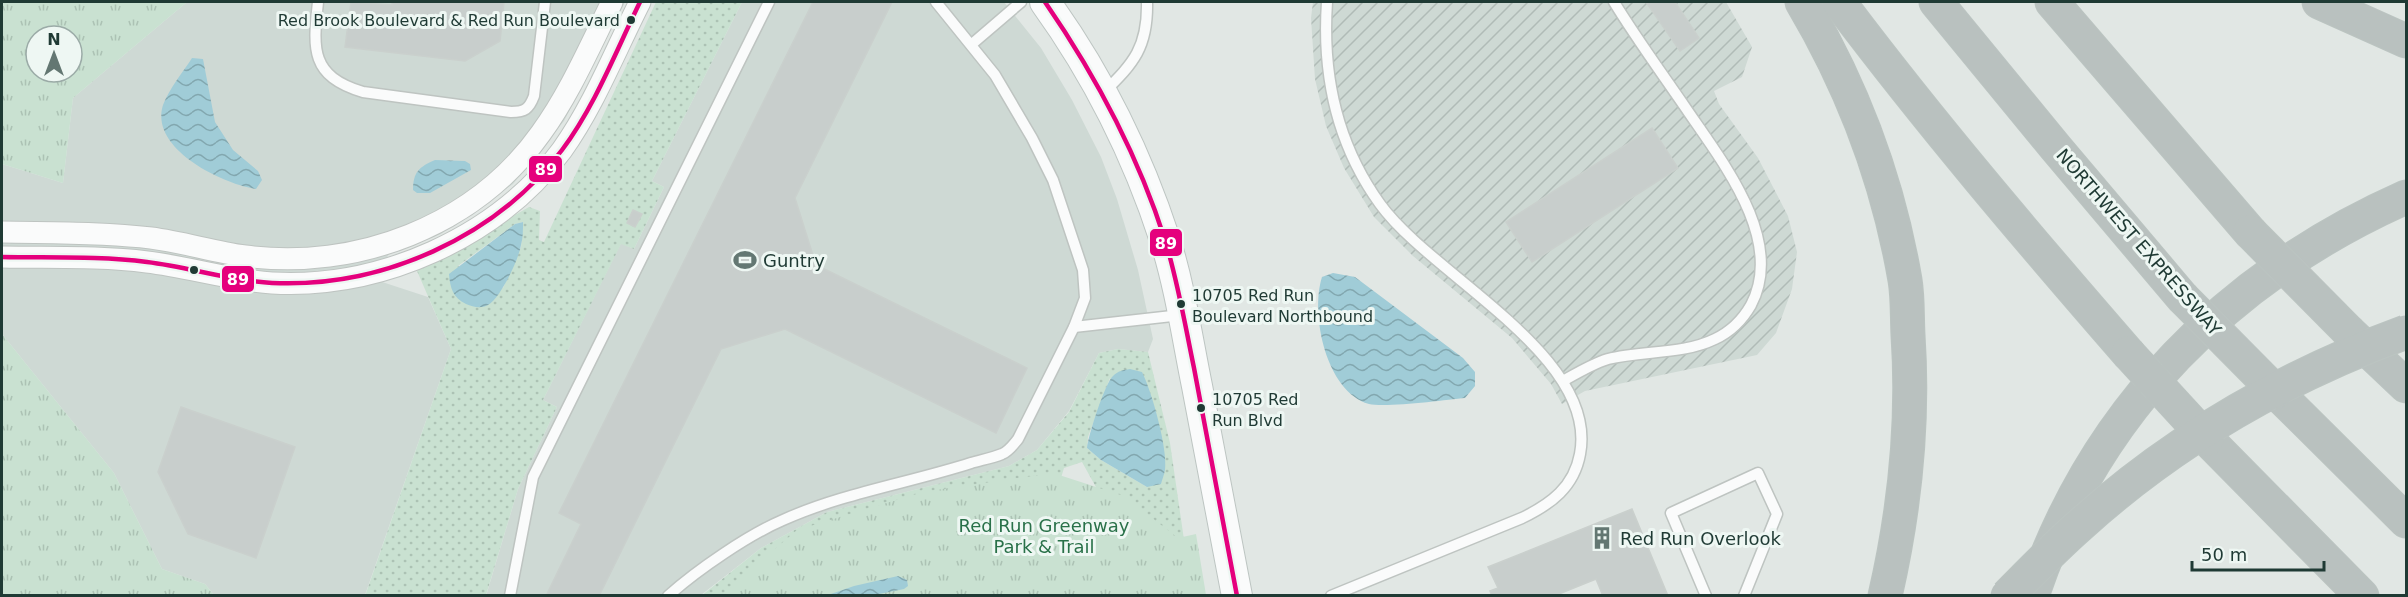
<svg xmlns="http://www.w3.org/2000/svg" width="2408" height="597" font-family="'DejaVu Sans',sans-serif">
<defs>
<pattern id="industrial-furrows" width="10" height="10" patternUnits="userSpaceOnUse" patternTransform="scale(1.5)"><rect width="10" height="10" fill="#ced9d4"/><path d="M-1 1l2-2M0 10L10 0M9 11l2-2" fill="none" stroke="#b0bbb7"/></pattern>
<pattern id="grass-dots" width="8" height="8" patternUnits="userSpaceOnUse" patternTransform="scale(1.5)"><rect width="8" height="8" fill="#c9e1d1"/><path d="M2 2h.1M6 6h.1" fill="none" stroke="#acc2b4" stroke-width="1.8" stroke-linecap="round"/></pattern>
<pattern id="park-tufts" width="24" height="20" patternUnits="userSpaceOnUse" patternTransform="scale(1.5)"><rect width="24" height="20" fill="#c9e1d1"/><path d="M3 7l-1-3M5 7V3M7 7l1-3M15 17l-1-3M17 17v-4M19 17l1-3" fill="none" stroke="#acc2b4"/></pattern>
<pattern id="water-waves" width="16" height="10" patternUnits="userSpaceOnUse" patternTransform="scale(1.5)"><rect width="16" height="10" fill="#a0ccd7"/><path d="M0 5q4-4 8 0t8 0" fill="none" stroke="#82a7af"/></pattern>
</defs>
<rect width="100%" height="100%" fill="#e1e7e4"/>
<g fill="#ced9d4">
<polygon points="187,2 625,2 564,121 513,184 441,234 389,254 373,279 428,297 451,349 365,595 214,595 205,584 162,569 114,473 2,334 2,164 63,183 73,98"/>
<polygon points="742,2 1004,2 1041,48 1072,100 1101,157 1117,199 1138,270 1153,339 1148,352 1118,349 1099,353 1069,411 1037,450 1009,466 827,512 761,548 701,595 486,596 518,489 557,407 543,400 621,243 634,249 664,187 652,181"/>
</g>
<polygon fill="url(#industrial-furrows)" points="1313,2 1726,2 1752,47 1742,77 1714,91 1719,104 1758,158 1788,216 1797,252 1792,289 1776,333 1757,355 1585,391 1562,404 1551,384 1512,338 1413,256 1374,217 1344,168 1326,126 1315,79 1311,18"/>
<g fill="url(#grass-dots)" fill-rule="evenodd">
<path d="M 656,2 L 742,2 L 652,181 L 664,187 L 634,249 L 621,244 L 543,400 L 557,407 L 518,489 L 486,595 L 365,596 L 451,349 L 417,271 L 529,207 L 540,211 L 539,240 L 544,242 ZM 523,222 L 521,247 L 503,288 L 458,266 L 515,224 Z"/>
<path d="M 1118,349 L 1148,352 L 1170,443 L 1192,595 L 1097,489 L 1082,462 L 1064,468 L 1061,478 L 828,595 L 701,596 L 761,548 L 827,512 L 1009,466 L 1037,450 L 1069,412 L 1099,353 ZM 1110,378 L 1147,487 L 1101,460 L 1087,448 L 1088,437 Z"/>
</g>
<g fill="url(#park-tufts)" fill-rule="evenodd">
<path d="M 2,2 L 187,2 L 73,98 L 63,183 L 2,164 ZM 36,36 L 72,36 L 72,72 L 36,72 Z"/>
<polygon points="2,334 114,473 162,569 205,584 214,595 2,595"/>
<polygon points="1053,473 1124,496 1178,538 1196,534 1206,595 720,596 797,530 923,492"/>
</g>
<g fill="url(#water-waves)">
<path d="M 192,58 L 203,59 L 215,122 L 233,150 L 258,171 L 262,180 L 256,189 C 223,184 149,149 163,105 C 169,89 183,72 192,58 Z"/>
<path d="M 435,160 L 465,161 L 470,164 L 471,170 L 430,193 L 417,193 L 413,190 C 413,172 419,167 435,160 Z"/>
<path d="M 523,222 C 523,230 523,238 521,245 C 519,259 500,299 488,305 C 481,309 473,307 466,304 C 453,298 450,288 449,274 L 515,224 Z"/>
<path d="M 1333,273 L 1355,277 L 1463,358 L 1475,372 L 1475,386 L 1465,398 C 1445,400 1385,408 1369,404 C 1326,392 1310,314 1322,277 Z"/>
<path d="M 1130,369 L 1142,372 C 1152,392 1168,449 1165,470 C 1164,475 1162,480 1161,484 L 1147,487 L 1101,460 L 1087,448 C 1088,436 1105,383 1113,376 C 1118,371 1123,370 1130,369 Z"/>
<polygon points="898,576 907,580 908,586 904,589 874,595 828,595 854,586"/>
</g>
<g fill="#c8cecc" stroke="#cad0cd" stroke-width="1.5">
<polygon points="351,2 392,5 392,2 504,2 500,41 465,61 345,47"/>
<polygon points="813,2 892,2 795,198 816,265 1027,368 996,433 785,329 721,349 599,596 546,596 581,524 559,513"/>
<polygon points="1646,2 1675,2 1699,38 1680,51"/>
<polygon points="1652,128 1678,168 1532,262 1506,222"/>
<polygon points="633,210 642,214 635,227 627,223"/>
<polygon points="181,407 295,447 256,558 188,534 158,472"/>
<polygon points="1632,509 1668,596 1603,596 1596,579 1554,596 1492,596 1490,591 1498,588 1488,567"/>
</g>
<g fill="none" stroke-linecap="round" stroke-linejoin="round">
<g stroke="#bec4c1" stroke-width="13">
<g id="lane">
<path d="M 318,2 C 313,49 310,76 363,92 L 511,112 C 525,112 529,109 534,96 L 545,2"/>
<path d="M 1327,2 C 1322,75 1336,143 1380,204 C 1431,275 1599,356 1580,454 C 1574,487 1551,504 1522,518 L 1331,596"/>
<polyline points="972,44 1021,2"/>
<path d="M 1103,93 C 1134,63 1148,47 1147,2"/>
<polyline points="1074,327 1181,315"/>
<path d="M 1563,381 C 1577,373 1592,364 1608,359 C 1643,350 1682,355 1715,339 C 1730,332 1743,319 1751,305 C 1786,239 1720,159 1685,107 C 1661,72 1636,38 1614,2"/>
<polyline points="510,596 533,477 769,2"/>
<path d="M 668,596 C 697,570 748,535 783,520 C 843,493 909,483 971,463 C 981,460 992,458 1002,454 C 1009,451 1013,445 1018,439 L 1074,327 L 1085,298 L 1083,270 L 1053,180 L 1032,138 L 995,75 L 936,2"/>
<polyline points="1706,596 1671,513 1758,473 1777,514 1744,596"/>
</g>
</g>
<g stroke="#bec4c1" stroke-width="23">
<g id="street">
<path d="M 2,232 C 51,233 102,232 151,238 C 183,242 214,252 245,256 C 356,271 475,226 541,133 C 570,93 590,46 612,2"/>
<path d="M 2,257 C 50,258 99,256 147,262 C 189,267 229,280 272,283 C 380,289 497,238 562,150 C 594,105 615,51 640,2"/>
</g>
</g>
<g stroke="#bdc5c2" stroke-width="32">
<path id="secondary" d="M 1045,2 C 1097,74 1137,154 1165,240 C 1180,287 1187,337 1197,386 C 1210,456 1223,526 1237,596"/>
</g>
<g stroke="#bbc4c1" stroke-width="35">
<g id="highway">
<path d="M 1802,2 C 1853,88 1888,181 1905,280 C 1908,298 1907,317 1908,335 C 1914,424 1905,509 1885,596"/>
<path d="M 1839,2 C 1930,123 2028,238 2128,353"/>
<polyline points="1936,2 2056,148 2182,297"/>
<polyline points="2052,2 2250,232"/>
<polyline points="2319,2 2406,41"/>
<polyline points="2349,332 2406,386"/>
<polyline points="2276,392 2406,521"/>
<polyline points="2207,439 2362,596"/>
<path d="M 2032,596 C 2094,410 2230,275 2406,197"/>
</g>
</g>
<use href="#lane" stroke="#fafbfb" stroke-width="10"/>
<use href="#street" stroke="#fafbfb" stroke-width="21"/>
<use href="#secondary" stroke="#fafbfb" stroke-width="30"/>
<use href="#highway" stroke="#b9c1bf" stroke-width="33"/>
<g stroke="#bbc4c1" stroke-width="35" stroke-linecap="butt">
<g id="highway-bridge">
<polyline points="2250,232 2349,332"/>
<polyline points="2182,297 2276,392"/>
<polyline points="2128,353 2207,439"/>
<path d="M 2007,596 C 2031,572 2054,548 2079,526 C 2174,440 2286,376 2406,332"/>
</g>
</g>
<use href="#highway-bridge" stroke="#b9c1bf" stroke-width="33"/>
<g stroke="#eef7f3" stroke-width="9">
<g id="bus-1">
<path d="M 1045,2 C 1096,76 1138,155 1165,240 C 1178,282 1185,325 1194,368 C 1208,444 1222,520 1237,596"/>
<path d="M 2,257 C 50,258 99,256 147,262 C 189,267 230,281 272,283 C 382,288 495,238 562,150 C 595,106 616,51 640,2"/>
</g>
</g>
<use href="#bus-1" stroke="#e5007d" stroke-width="4.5"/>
</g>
<defs>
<g id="stadium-bare" transform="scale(1.8)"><path d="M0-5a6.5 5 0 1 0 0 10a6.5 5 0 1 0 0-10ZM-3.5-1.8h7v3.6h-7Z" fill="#637772" stroke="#eef7f3" stroke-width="2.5" paint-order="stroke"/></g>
<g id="building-bare" transform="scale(1.8)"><path d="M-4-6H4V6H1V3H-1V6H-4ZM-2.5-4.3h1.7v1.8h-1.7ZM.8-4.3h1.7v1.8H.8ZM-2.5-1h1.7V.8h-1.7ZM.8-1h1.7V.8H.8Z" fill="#637772" stroke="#eef7f3" stroke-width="2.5" paint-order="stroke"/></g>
</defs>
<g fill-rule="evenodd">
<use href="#stadium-bare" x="745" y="260"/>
<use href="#building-bare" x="1602" y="538"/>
</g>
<g fill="#1f3a34" stroke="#eef7f3" stroke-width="2">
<circle cx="631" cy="20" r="5"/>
<circle cx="194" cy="270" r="5"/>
<circle cx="1181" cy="304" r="5"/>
<circle cx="1201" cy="408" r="5"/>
</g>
<g text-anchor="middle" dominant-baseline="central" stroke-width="6" stroke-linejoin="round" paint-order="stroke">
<g font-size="16" fill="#1f3a34" stroke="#eef7f3" text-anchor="start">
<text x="620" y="20" text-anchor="end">Red Brook Boulevard &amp; Red Run Boulevard</text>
<text x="1192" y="295">10705 Red Run<tspan x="1192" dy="21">Boulevard Northbound</tspan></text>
<text x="1212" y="399">10705 Red<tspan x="1212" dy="21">Run Blvd</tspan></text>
</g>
<g font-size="18" fill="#1f3a34" stroke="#eef7f3">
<text transform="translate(2139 242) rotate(49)">NORTHWEST EXPRESSWAY</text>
</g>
<g font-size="18" fill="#1f3a34" stroke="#eef7f3" text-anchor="start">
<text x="763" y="260">Guntry</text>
<text x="1620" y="538">Red Run Overlook</text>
</g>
<g font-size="18" fill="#297149" stroke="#eef7f3">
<text x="1044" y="525">Red Run Greenway<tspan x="1044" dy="21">Park &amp; Trail</tspan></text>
</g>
</g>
<g stroke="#eef7f3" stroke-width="2">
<rect x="528" y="155" width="35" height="28" rx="6" fill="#e5007d"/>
<rect x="1149" y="228" width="34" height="29" rx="6" fill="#e5007d"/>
<rect x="221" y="265" width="34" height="28" rx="6" fill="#e5007d"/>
</g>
<g font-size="16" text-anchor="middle" font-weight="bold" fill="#fff">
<text x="546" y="175">89</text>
<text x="1166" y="249">89</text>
<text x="238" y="285">89</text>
</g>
<rect width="2408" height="597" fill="none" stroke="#1f3a34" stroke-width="6"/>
<g transform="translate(54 54)"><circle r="28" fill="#eef7f3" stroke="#9baba7" stroke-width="1.5"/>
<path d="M0-4.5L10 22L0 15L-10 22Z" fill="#637772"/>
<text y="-9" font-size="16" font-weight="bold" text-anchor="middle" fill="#1f3a34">N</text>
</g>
<path d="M2192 561v9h132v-9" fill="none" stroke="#1f3a34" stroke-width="3"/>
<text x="2201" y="561" font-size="18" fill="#1f3a34" stroke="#eef7f3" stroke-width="4.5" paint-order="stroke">50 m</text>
</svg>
